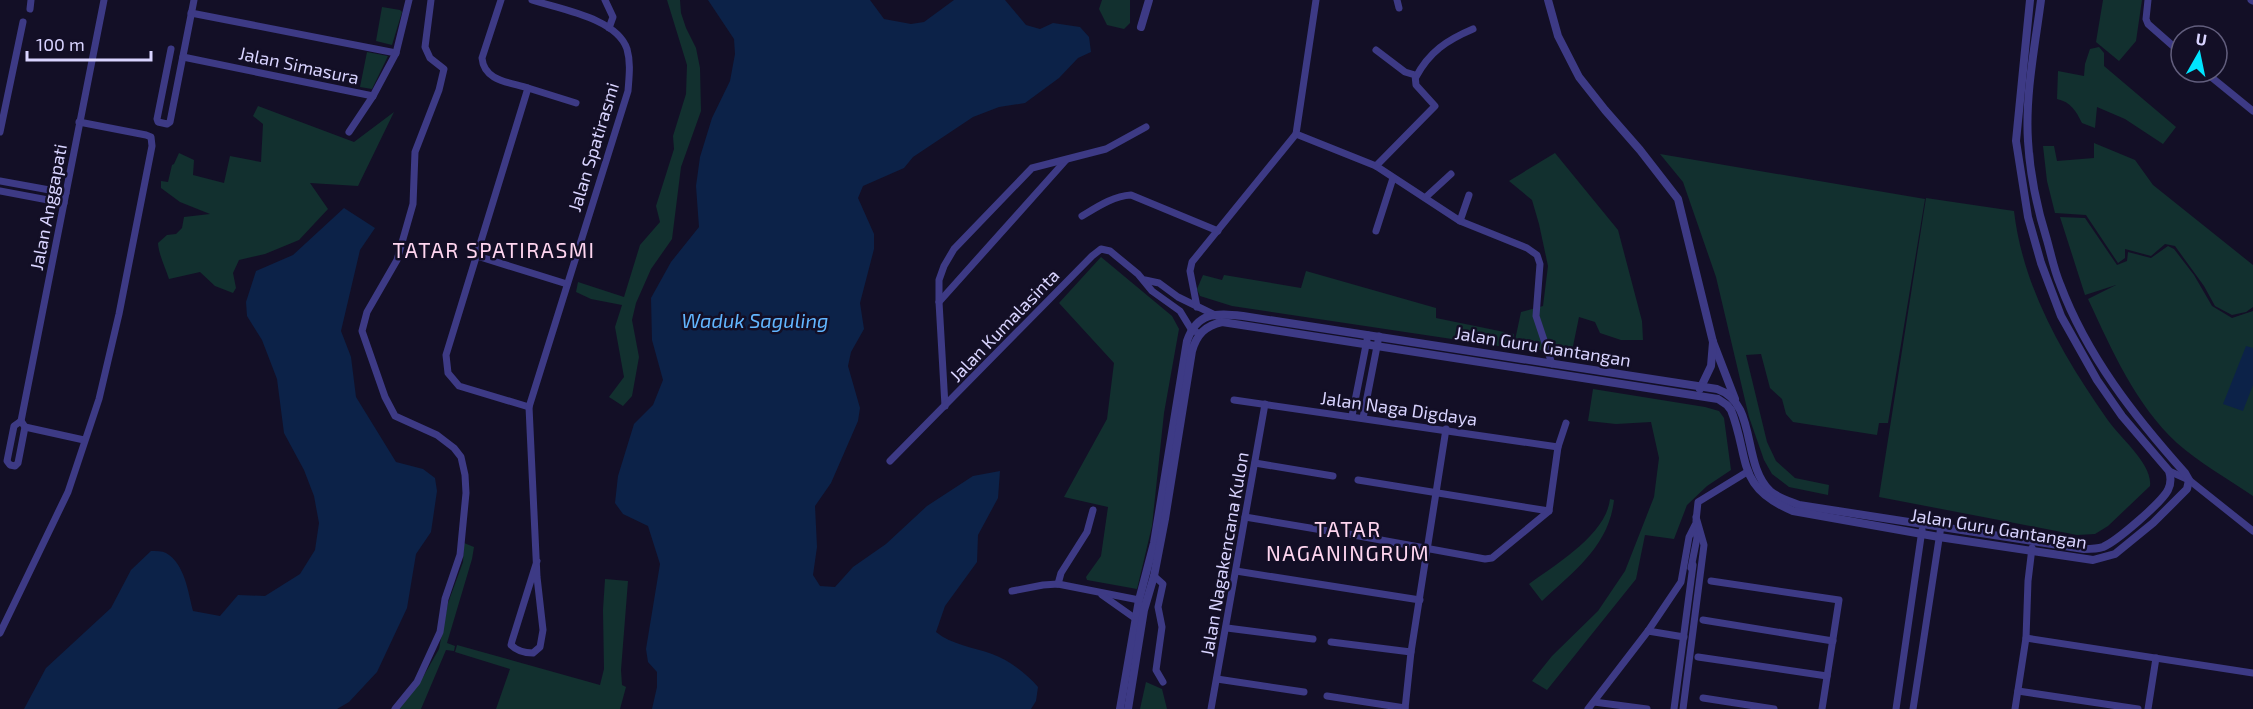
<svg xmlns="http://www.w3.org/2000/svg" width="2253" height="709" font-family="'Exo 2',sans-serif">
<rect width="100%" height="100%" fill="#130f26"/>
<g fill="#12302f">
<polygon points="667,0 680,0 681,13 686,28 696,48 700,68 701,111 681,167 672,239 651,269 636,303 632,320 639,357 632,396 623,406 609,397 624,377 615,327 622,305 591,299 576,292 578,282 624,297 640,245 660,222 656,206 674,149 673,136 686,94 687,65"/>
<polygon points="1102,0 1130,0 1130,23 1124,29 1107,25 1099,9"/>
<polygon points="2103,0 2142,0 2136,41 2119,61 2096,42"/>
<polygon points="382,7 400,10 402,12 392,45 376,41"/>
<path d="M 2099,47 L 2104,53 L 2104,66 L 2176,127 L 2163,144 L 2125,119 L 2097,107 L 2095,128 L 2082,123 C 2076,111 2071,102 2057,99 L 2058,71 L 2084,76 L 2085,64 L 2090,49 Z"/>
<polygon points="367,52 388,56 372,89 360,87"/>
<path d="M 258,106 L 354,142 L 394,112 L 358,186 L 310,183 L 328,209 L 299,240 L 265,254 L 239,260 L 233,273 L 236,288 L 233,293 L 215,286 L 200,272 L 169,279 C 165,266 159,256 158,243 L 167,235 L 176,234 L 182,228 L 184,217 L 210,214 L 180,202 L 161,188 L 161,181 L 168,182 L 172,165 L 174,164 L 179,153 L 194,160 L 193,175 L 224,183 L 230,156 L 261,162 L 263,124 L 253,116 Z"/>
<polygon points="2094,143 2135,160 2153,185 2253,265 2253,307 2246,312 2232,315 2215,306 2204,286 2175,246 2165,244 2151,256 2125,249 2125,258 2118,263 2086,215 2055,213 2047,181 2043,146 2054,146 2057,161 2094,158"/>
<polygon points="1555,153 1618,230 1642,321 1643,340 1621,340 1600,333 1595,322 1579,317 1571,356 1514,345 1521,312 1543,306 1548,266 1539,224 1532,200 1509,181"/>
<polygon points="1660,154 1925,199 1888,423 1879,423 1877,435 1793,422 1786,414 1782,399 1770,388 1761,354 1746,355 1767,442 1776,461 1795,478 1829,485 1828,495 1789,487 1772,474 1764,460 1749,417 1716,277 1683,182"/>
<path d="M 1926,198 L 2014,211 C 2023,288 2063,356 2107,419 C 2119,437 2153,464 2150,486 L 2108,526 L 2095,534 L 2077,535 L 1879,497 Z"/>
<path d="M 2060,217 L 2085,218 L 2117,265 L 2127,261 L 2128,252 L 2151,258 L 2168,246 L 2174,249 L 2194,275 L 2212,306 L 2232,318 L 2253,311 L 2253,496 C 2230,480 2198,462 2177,443 C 2135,404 2112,350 2088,299 L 2116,285 L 2085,295 Z"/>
<polygon points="1101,257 1172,316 1179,329 1164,413 1152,526 1137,589 1087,580 1086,577 1101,556 1108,507 1064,497 1107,419 1114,363 1059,303"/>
<polygon points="1306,271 1436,308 1436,318 1514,334 1512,348 1232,306 1200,296 1197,289 1203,275 1222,280 1224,275 1301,288"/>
<polygon points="1593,389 1705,407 1719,411 1724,418 1731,470 1707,486 1687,505 1674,539 1645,535 1636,579 1547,690 1532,681 1552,656 1598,611 1625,571 1654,497 1659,458 1651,422 1616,424 1588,421"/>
<path d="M 1610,499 L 1614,500 C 1609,546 1574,571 1542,601 L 1529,584 C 1556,564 1606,535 1610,499 Z"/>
<polygon points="464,543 474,547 472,559 447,643 455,646 454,651 446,650 421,709 398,709 423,677 439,649 448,603 463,562"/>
<polygon points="605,579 628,581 621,670 622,685 626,687 620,709 496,709 510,669 455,652 457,645 600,685 604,669 603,610"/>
<polygon points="1146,682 1162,689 1167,709 1140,709"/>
</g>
<g fill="#0c2248">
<path d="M 708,0 L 870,0 L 884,19 L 911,24 L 924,22 L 954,0 L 1005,0 L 1026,25 L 1040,29 L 1053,23 L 1080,27 L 1089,37 L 1091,52 L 1078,58 L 1059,78 L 1025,103 L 999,107 L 973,117 L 913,157 L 904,168 L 863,186 L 858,198 L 874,234 L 874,249 L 860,303 L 864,329 L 851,352 L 848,366 L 860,408 L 858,421 L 831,483 L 815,506 L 817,547 L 813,575 L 820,586 L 835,587 L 853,567 L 886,544 L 927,506 L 973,476 L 1000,471 L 998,498 L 978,535 L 977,562 L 945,606 L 936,632 C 952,645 973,647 992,654 C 1009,660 1027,674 1038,687 L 1036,701 L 1031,709 L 652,709 L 657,687 L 657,672 L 648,662 L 646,649 L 660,564 L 648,526 L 623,514 L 615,503 L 618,476 L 634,424 L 653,405 L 663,380 L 652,340 L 651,298 L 671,262 L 699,227 L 696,186 L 700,157 L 712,118 L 730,81 L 735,54 L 734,39 Z"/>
<path d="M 344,208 L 375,228 L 360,250 L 341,331 L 351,357 L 356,397 L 396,462 L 423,469 L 435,478 L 437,491 L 431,532 L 416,554 L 407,608 L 377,672 L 349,702 L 337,709 L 24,709 L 46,668 L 111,608 L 131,570 L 151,551 C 156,551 162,551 166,553 C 185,564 188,592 193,611 L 220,616 L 238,595 L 265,596 L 300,574 L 315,550 L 319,523 L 314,496 L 304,470 L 284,433 L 277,379 L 262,340 L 247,316 L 246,302 L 256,271 L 293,255 Z"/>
<polygon points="2246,346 2253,348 2253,385 2243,411 2223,404"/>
</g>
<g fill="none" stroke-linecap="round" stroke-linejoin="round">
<g stroke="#3d3a85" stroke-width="7">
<path d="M 501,0 L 482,58 C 484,81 509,82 528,88 L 446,355 L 448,373 L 459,386 L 529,407"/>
<path d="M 532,0 C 559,9 617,18 627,49 C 631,63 629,77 628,91 L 529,407 L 537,577 L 543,630 L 540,647 L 533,653 C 525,653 517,651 511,645 L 512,641 L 537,561"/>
<polyline points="605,0 613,17 609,28"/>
<polyline points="1316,0 1296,134 1376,166 1460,221 1527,248 1537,255 1540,264 1536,316 1552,364"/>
<polyline points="1397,0 1399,8"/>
<polyline points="2148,0 2146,19 2148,24 2181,53"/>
<polyline points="2251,0 2253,1"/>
<polyline points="30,9 31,0"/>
<polyline points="191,13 396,53"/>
<polyline points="171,49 157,119 158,122 167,124 170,122 194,0"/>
<polyline points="1376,50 1405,72 1415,75 1416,85 1435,106 1376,166"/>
<polyline points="183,57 373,96"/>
<polyline points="2205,72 2253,111"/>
<path d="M 1416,77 C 1429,52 1447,40 1473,29"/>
<polyline points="528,88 576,103"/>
<polyline points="0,132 23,22"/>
<polyline points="349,132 373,96 396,53 409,0"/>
<polyline points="0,181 66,193"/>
<polyline points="0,191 64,203"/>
<polyline points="1426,197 1451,174"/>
<path d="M 1082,216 C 1097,207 1113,196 1131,195 L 1218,231"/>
<polyline points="1460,221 1469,195"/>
<polyline points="1376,231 1393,178"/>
<polyline points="477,256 567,284"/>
<polyline points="1145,280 1159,283 1178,297 1217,316"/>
<polyline points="939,302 1066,160"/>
<polyline points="1197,307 1190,271 1192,262 1296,134"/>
<polyline points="1234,400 1558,447"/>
<polyline points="945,406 939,302 939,280 944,266 954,249 1032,168 1106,149 1146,127"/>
<polyline points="1352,416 1368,335"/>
<polyline points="1363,418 1379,336"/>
<polyline points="21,421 104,0"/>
<polygon points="21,421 25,427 18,463 15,466 10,465 7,461 14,426"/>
<polyline points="25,427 84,440"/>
<polyline points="890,461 1092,256 1101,249 1110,251 1138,274 1152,291 1180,311 1191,329 1200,334"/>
<polyline points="1255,463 1333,476"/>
<polyline points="2169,471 2189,480 2253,531"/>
<polyline points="1358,480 1549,511"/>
<polyline points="1245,517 1328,531"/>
<polyline points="1696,521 1698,502 1747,472"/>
<polyline points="1348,534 1485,559 1492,558 1549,511 1558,447 1566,423"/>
<polyline points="1691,568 1697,538 1696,532"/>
<polyline points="1236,571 1420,600"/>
<polyline points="1154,576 1163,584 1158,607 1162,627 1156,670 1163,682"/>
<polyline points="1711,581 1839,600 1822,709"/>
<polyline points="1058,584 1061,573 1087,532 1093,510"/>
<polyline points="1012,591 1043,585 1058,584 1139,600"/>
<polyline points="1102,595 1136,619"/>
<polyline points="1703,620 1833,641"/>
<polyline points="1227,628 1313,639"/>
<polyline points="1648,631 1684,637"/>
<polyline points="0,633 68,492 99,399 119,314 152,146 151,137 146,135 79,122"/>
<polyline points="2026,638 2253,673"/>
<polyline points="1331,642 1411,652"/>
<polyline points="1698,657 1827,676"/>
<polyline points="1217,679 1304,692"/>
<polyline points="2018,691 2138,709"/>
<polyline points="1327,696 1405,708"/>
<polyline points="1703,698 1774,709"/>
<polyline points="1594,702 1647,709"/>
<polyline points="395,709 417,682 440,632 445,599 460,555 466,493 465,475 461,457 454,448 437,435 395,416 385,397 362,331 367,312 397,260 413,204 415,152 439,90 444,69 430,58 425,47 431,0"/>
<polyline points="1211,709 1265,404"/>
<polyline points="1405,709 1411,652 1446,429"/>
<polyline points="1588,709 1648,631 1681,582 1689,537 1695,525"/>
<polyline points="1674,709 1693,565"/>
<polyline points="1683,709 1704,545 1696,517"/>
<polyline points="1896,709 1922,530"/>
<polyline points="1913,709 1941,526"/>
<polyline points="2015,709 2026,638 2028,581 2032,548"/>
<polyline points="2148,709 2156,658"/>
</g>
<g stroke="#3d3a85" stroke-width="8">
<polyline points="1548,0 1558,36 1579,77 1605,110 1640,150 1678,199 1713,342 1735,399"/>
<polyline points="1141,27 1149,0"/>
<polyline points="1700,389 1711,366 1713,342"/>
<path d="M 1120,709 L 1139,600 L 1154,543 L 1187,341 C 1197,312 1215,313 1243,316 L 1717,389 C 1758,403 1741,463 1770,491 C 1778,498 1789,501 1799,505 L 2084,549 C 2090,549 2097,549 2103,547 C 2117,541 2161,503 2168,490 C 2171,484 2171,477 2169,471 L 2122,416 L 2097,380 L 2061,316 L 2041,263 L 2028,217 L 2016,141 L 2030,0"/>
<path d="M 1128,709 L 1144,610 L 1154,576 L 1165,519 L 1192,351 C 1197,334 1205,326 1222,322 L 1718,399 L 1727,405 L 1731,410 C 1750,458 1735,487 1793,511 L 1939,537 L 2093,560 L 2115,554 L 2153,523 L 2187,489 L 2189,480 L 2185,473 C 2134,416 2087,356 2060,284 C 2054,270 2051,254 2047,240 C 2037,208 2030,174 2028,141 C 2025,95 2035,46 2041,0"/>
</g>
</g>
<g text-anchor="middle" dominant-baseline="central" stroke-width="5" stroke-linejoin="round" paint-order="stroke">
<g font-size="18" fill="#d9d4ff" stroke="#130f26">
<text transform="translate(299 65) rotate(12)">Jalan Simasura</text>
<text transform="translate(593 147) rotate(-73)">Jalan Spatirasmi</text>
<text transform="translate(48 207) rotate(-79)">Jalan Anggapati</text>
<text transform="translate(1004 325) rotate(-46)">Jalan Kumalasinta</text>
<text transform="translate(1543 346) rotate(9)">Jalan Guru Gantangan</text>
<text transform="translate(1399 408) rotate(8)">Jalan Naga Digdaya</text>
<text transform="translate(1999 528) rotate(9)">Jalan Guru Gantangan</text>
<text transform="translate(1224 554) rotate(-80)">Jalan Nagakencana Kulon</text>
</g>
<g font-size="20" font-style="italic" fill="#62b6ff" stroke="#130f26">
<text x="755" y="320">Waduk Saguling</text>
</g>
<g font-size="21" letter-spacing="1.5" fill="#ffd6f0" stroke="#130f26">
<text x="494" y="249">TATAR SPATIRASMI</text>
<text x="1348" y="528">TATAR<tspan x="1348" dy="24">NAGANINGRUM</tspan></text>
</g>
</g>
<g transform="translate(2199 54) rotate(9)"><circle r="28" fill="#130f26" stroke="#625e7d" stroke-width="1.5"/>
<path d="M0-4.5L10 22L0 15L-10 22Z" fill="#00e5ff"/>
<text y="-9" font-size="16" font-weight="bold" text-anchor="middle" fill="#d9d4ff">U</text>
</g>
<path d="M27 51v9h124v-9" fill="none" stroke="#d9d4ff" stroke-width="3"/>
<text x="36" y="51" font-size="18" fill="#d9d4ff" stroke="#130f26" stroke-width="4.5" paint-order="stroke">100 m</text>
</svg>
